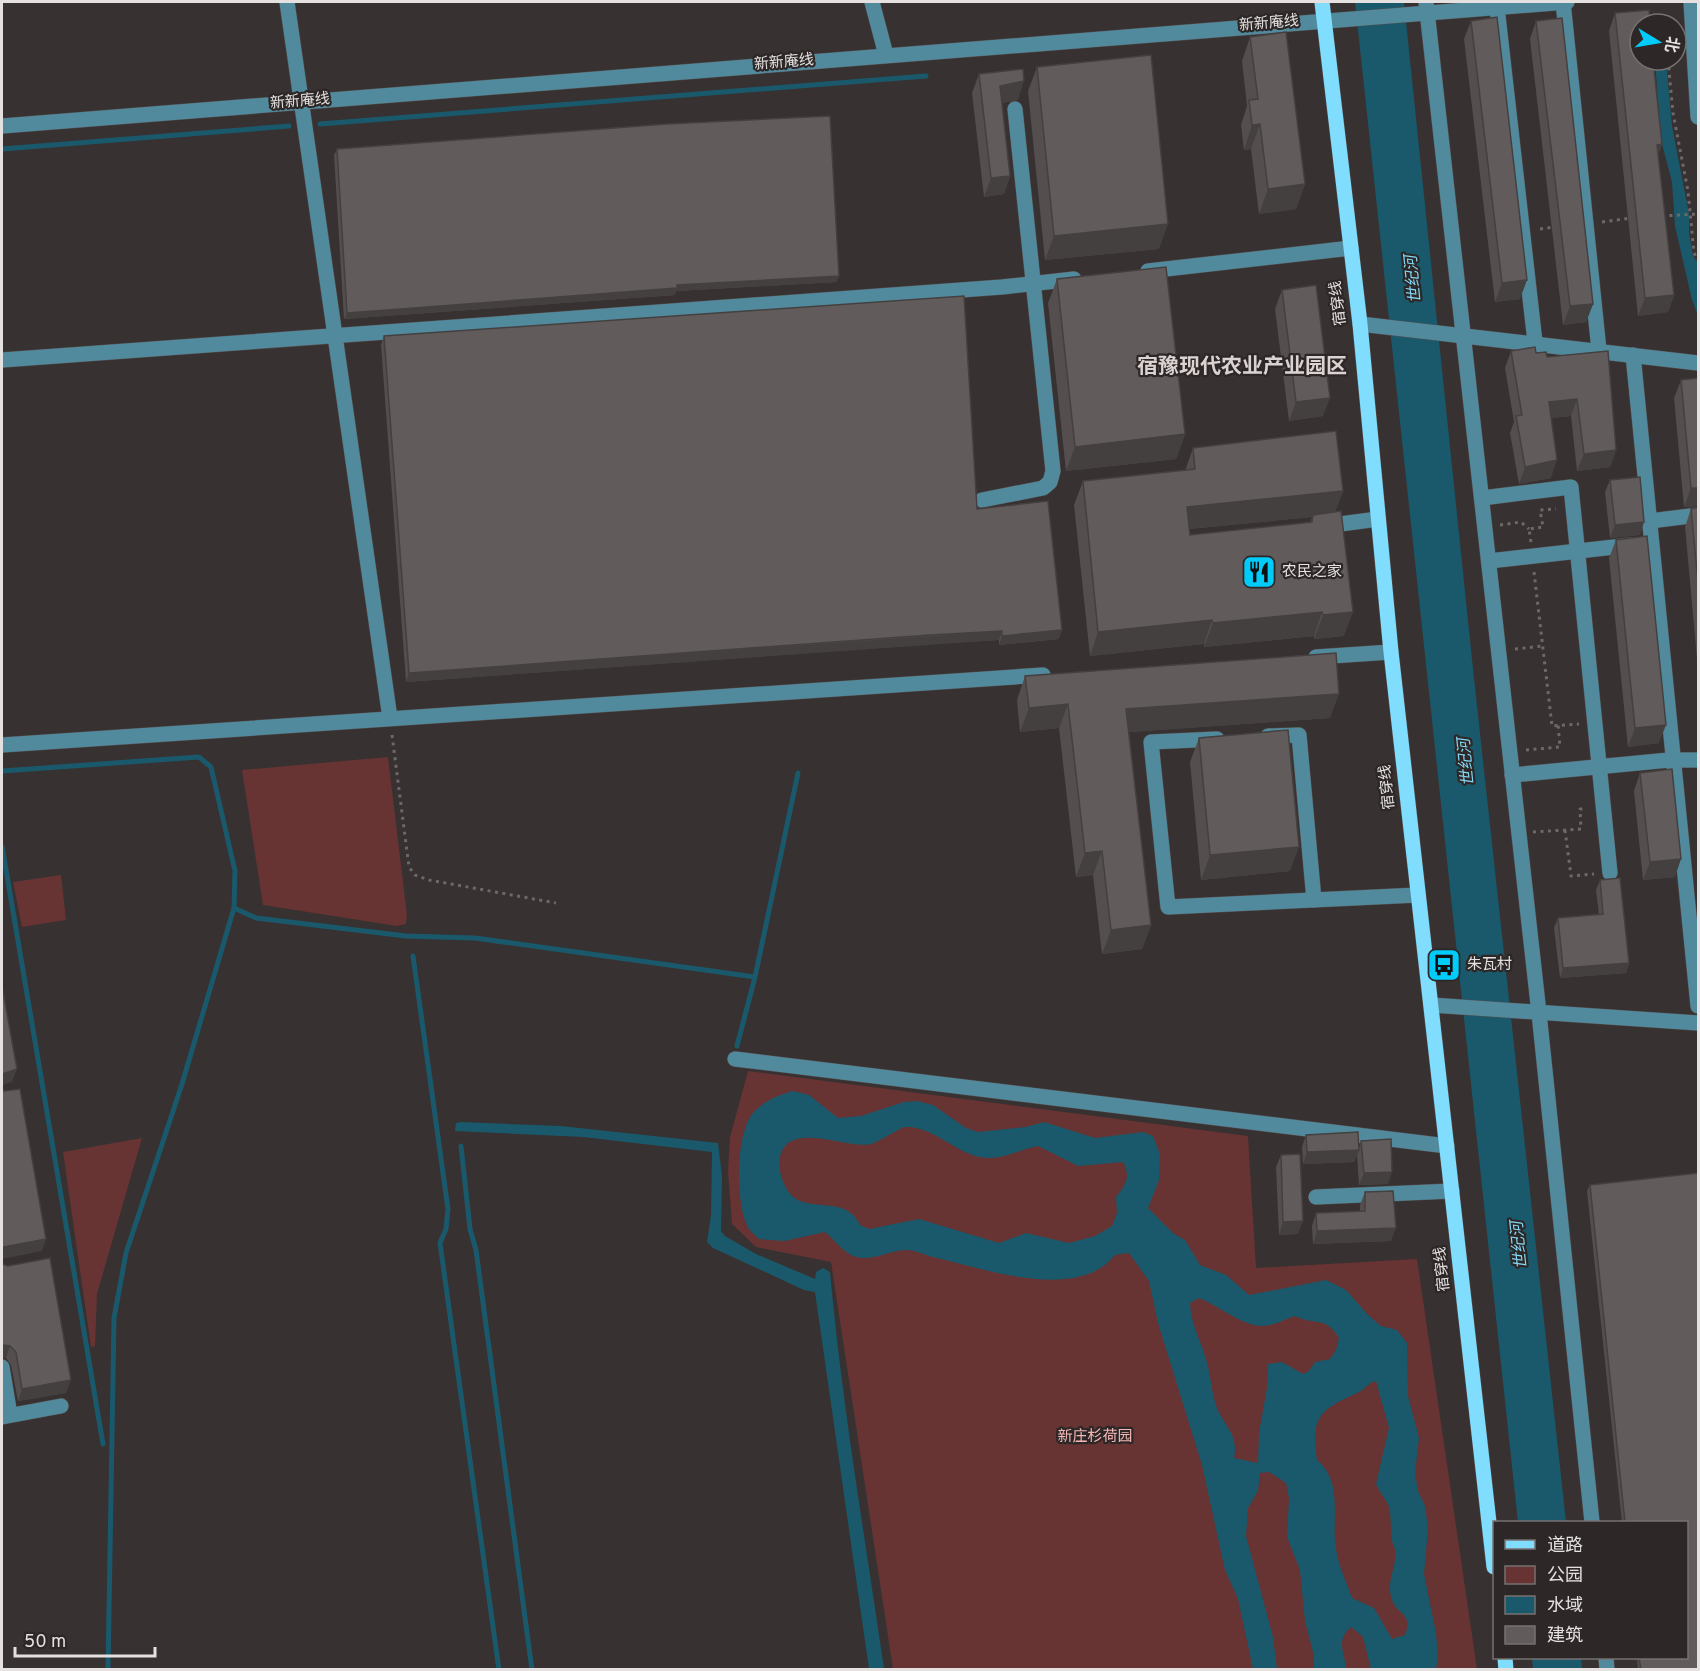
<svg xmlns="http://www.w3.org/2000/svg" width="1700" height="1671" font-family="Overpass,'Noto Sans SC',sans-serif">
<rect width="100%" height="100%" fill="#373131"/>
<g fill="#673333">
<polygon points="388,757 407,915 406,924 397,926 263,905 242,770"/>
<polygon points="61,875 66,920 22,927 13,882"/>
<polygon points="748,1071 1248,1136 1256,1268 1417,1259 1477,1669 893,1669 831,1262 756,1247 732,1224 728,1171 730,1137"/>
<polygon points="142,1138 97,1294 95,1346 91,1347 63,1152"/>
</g>
<g fill="#1a596b" fill-rule="evenodd">
<polygon points="1355,2 1404,2 1473,669 1566,1522 1518,1522"/>
<polygon points="1655,60 1666,60 1672,126 1689,214 1689,232 1693,256 1698,263 1698,315 1692,300 1675,226 1672,182 1661,140"/>
<path d="M 793,1091 L 809,1095 L 838,1118 L 861,1116 L 904,1102 L 917,1101 L 933,1105 L 966,1128 L 978,1132 L 1026,1127 L 1044,1122 L 1095,1138 L 1143,1132 L 1153,1136 L 1160,1154 L 1159,1180 L 1148,1208 L 1174,1234 L 1185,1240 L 1200,1265 L 1226,1275 L 1249,1295 L 1326,1280 L 1346,1290 L 1368,1315 L 1381,1326 L 1397,1330 L 1407,1343 L 1408,1396 L 1419,1438 L 1415,1473 L 1418,1491 L 1425,1506 L 1428,1528 L 1424,1574 L 1436,1633 L 1438,1657 L 1436,1669 L 1371,1669 L 1363,1637 L 1351,1627 C 1335,1641 1345,1652 1346,1669 L 1314,1669 L 1314,1656 L 1305,1621 L 1300,1570 L 1287,1537 L 1289,1498 L 1286,1483 L 1269,1472 L 1260,1473 L 1258,1491 L 1248,1508 L 1246,1536 L 1273,1637 L 1277,1669 L 1253,1669 L 1238,1599 L 1225,1570 L 1202,1465 L 1158,1323 L 1149,1281 L 1129,1253 L 1115,1255 C 1077,1303 982,1268 933,1257 C 925,1255 915,1250 906,1250 C 890,1250 874,1261 857,1257 C 845,1255 834,1239 825,1232 L 784,1241 L 759,1239 C 756,1236 752,1233 749,1229 C 735,1207 735,1134 753,1113 C 764,1101 778,1095 793,1091 ZM 904,1127 C 936,1125 960,1160 992,1158 C 1007,1157 1023,1149 1038,1146 L 1078,1166 L 1123,1162 C 1131,1177 1126,1184 1116,1197 L 1117,1213 L 1112,1226 L 1095,1236 L 1069,1243 L 1026,1233 L 999,1243 L 919,1219 L 869,1229 L 860,1225 C 848,1199 821,1209 800,1201 C 785,1195 777,1171 780,1157 C 788,1119 848,1150 871,1144 C 882,1140 893,1132 904,1127 ZM 1199,1298 C 1218,1305 1243,1327 1263,1326 C 1273,1326 1285,1319 1295,1316 C 1315,1326 1325,1315 1339,1338 L 1336,1350 L 1330,1359 L 1315,1362 L 1309,1371 L 1303,1374 L 1282,1362 L 1268,1364 L 1267,1388 L 1259,1433 L 1258,1463 L 1234,1458 C 1240,1433 1220,1423 1215,1402 C 1211,1387 1210,1371 1205,1356 C 1199,1337 1191,1323 1190,1303 ZM 1376,1381 L 1389,1428 L 1376,1484 C 1379,1491 1384,1497 1388,1504 C 1392,1514 1390,1530 1392,1540 C 1392,1543 1394,1546 1395,1549 C 1398,1566 1385,1581 1392,1600 C 1397,1615 1414,1613 1405,1635 L 1392,1639 L 1374,1608 L 1352,1598 C 1347,1583 1338,1565 1336,1549 C 1331,1521 1344,1482 1317,1460 C 1311,1417 1319,1410 1357,1393 C 1365,1390 1367,1383 1376,1381 Z"/>
<path d="M 461,1122 L 561,1126 L 718,1143 L 722,1176 L 721,1231 L 725,1236 L 756,1254 L 815,1279 L 816,1272 L 823,1268 L 830,1272 C 842,1405 865,1537 884,1669 L 869,1669 L 815,1292 L 804,1290 L 713,1248 L 707,1242 L 711,1215 L 712,1152 L 583,1137 L 455,1131 L 456,1123 Z"/>
<polygon points="1532,1658 1581,1658 1582,1669 1533,1669"/>
</g>
<g fill="none" stroke-linecap="round" stroke-linejoin="round">
<g stroke="#1a596b" stroke-width="5">
<polyline points="320,124 926,76"/>
<polyline points="2,149 289,126"/>
<polyline points="2,771 199,757 211,767 235,871 234,908 182,1084 126,1253 114,1318 108,1670"/>
<polyline points="2,846 103,1444"/>
<polyline points="234,908 256,918 406,936 475,938 755,977"/>
<polyline points="413,956 448,1209 446,1229 440,1243 499,1670"/>
<polyline points="737,1046 755,977 798,773"/>
<polyline points="461,1146 470,1229 476,1250 532,1670"/>
</g>
<g stroke="#534d4d" stroke-width="16">
<g id="minor">
<polyline points="287,2 390,718"/>
<polyline points="872,2 886,55"/>
<polyline points="1426,2 1539,1013 1592,1522"/>
<polyline points="1563,2 1599,350"/>
<polyline points="1691,2 1698,117"/>
<polyline points="1497,7 1535,342"/>
<polyline points="2,126 1567,2"/>
<polyline points="1148,271 1351,248"/>
<polyline points="1360,324 1698,363"/>
<polyline points="1633,355 1698,1006"/>
<polyline points="2,360 1002,287 1074,279"/>
<polyline points="1482,498 1571,487 1610,873"/>
<polyline points="982,500 1043,488 1050,482 1053,471 1015,109"/>
<polyline points="1650,521 1698,515"/>
<polyline points="1325,526 1378,519"/>
<polyline points="1489,561 1632,545"/>
<polyline points="1316,657 1391,652"/>
<polyline points="1268,736 1299,735 1314,900"/>
<polyline points="1217,739 1151,742 1168,907 1418,895"/>
<polyline points="2,745 1043,675"/>
<polyline points="1512,775 1669,760 1698,760"/>
<polyline points="1431,1005 1698,1023"/>
<polyline points="735,1059 1447,1146"/>
<polyline points="1316,1197 1452,1191"/>
<polyline points="2,1367 10,1415"/>
<polyline points="2,1417 61,1406"/>
<polyline points="1606,1658 1607,1670"/>
</g>
</g>
<g stroke="#534d4d" stroke-width="16">
<g id="major">
<polyline points="1322,2 1360,324 1391,652 1494,1567"/>
<polyline points="1505,1658 1506,1670"/>
</g>
</g>
<g stroke="#6e6969" stroke-width="3" stroke-dasharray="3 4.5" stroke-linecap="butt">
<polyline points="1668,60 1673,113 1688,191 1694,253 1698,260"/>
<polyline points="1662,216 1698,214"/>
<polyline points="1602,222 1631,218"/>
<polyline points="1540,229 1554,227"/>
<polyline points="1500,525 1521,522 1529,529"/>
<polyline points="1531,542 1529,529 1543,527 1540,510 1556,509"/>
<polyline points="1534,572 1552,726 1579,724"/>
<polyline points="1515,649 1543,646"/>
<polyline points="392,735 409,867 415,875 429,880 556,903"/>
<polyline points="1526,750 1560,747 1558,725"/>
<polyline points="1565,830 1571,876 1594,874"/>
<polyline points="1533,832 1581,829 1580,809 1587,809"/>
</g>
<use href="#minor" stroke="#528a9d" stroke-width="15"/>
<use href="#major" stroke="#80ddfd" stroke-width="15"/>
</g>
<g fill="#544e4e" fill-rule="evenodd">
<polygon points="1615,13 1662,144 1658,155 1674,295 1668,312 1638,316 1609,31"/>
<polygon points="1471,21 1520,299 1495,302 1464,39"/>
<polygon points="1536,21 1593,304 1586,322 1563,325 1530,39"/>
<polygon points="1250,37 1305,184 1296,209 1259,214 1251,149 1244,150 1241,125 1247,106 1242,61"/>
<polygon points="1037,67 1159,249 1045,260 1028,91"/>
<polygon points="979,74 1018,100 1002,103 1010,176 1004,194 984,197 972,93"/>
<polygon points="337,149 839,276 836,282 676,291 675,295 344,319 334,155"/>
<polygon points="1057,279 1185,434 1176,459 1066,471 1048,303"/>
<polygon points="1282,290 1323,416 1289,421 1275,309"/>
<polygon points="384,336 977,509 1059,639 999,645 999,640 927,644 406,682 381,345"/>
<polygon points="1511,351 1536,353 1547,357 1616,450 1610,467 1577,471 1571,416 1551,418 1551,478 1519,484 1510,433 1514,422 1505,368"/>
<polygon points="1681,380 1698,506 1684,507 1674,398"/>
<path d="M 1193,448 L 1343,491 L 1335,512 L 1344,636 L 1314,639 L 1314,636 L 1204,647 L 1204,644 L 1090,656 L 1074,505 L 1083,481 L 1185,471 ZM 1312,517 L 1310,523 L 1190,535 L 1189,529 Z"/>
<polygon points="1610,480 1640,535 1610,538 1605,492"/>
<polygon points="1698,507 1698,670 1685,527 1691,509"/>
<polygon points="1616,540 1659,743 1628,747 1609,558"/>
<polygon points="1025,676 1330,718 1129,732 1151,925 1142,949 1102,954 1093,875 1076,877 1059,728 1020,732 1017,700"/>
<polygon points="1199,738 1290,871 1201,880 1190,762"/>
<polygon points="1640,773 1675,877 1643,880 1634,791"/>
<polygon points="1600,880 1629,963 1626,973 1560,978 1554,928 1558,918 1599,915 1596,890"/>
<polygon points="1306,1135 1359,1148 1361,1141 1388,1184 1359,1185 1357,1155 1354,1162 1303,1164 1302,1147"/>
<polygon points="1281,1155 1298,1234 1279,1235 1276,1167"/>
<polygon points="1698,1173 1698,1670 1638,1670 1637,1658 1686,1658 1686,1522 1622,1522 1587,1191 1590,1185"/>
<polygon points="1365,1192 1391,1241 1313,1244 1312,1226 1316,1213 1360,1211 1360,1205"/>
<polygon points="2,1264 66,1393 18,1401 11,1365 6,1358 2,1358"/>
</g>
<g fill="#454040">
<polygon points="1024,81 1018,100 993,105 1000,86"/>
<polygon points="1260,124 1251,149 1244,150 1252,125"/>
<polygon points="1662,144 1655,162 1657,145"/>
<polygon points="1010,176 1004,194 984,197 991,178"/>
<polygon points="1305,184 1296,209 1259,214 1268,189"/>
<polygon points="1168,224 1159,249 1045,260 1054,236"/>
<polygon points="839,276 836,282 676,291 675,295 344,319 347,313 677,285"/>
<polygon points="1527,280 1520,299 1495,302 1502,283"/>
<polygon points="1674,295 1668,312 1638,316 1645,298"/>
<polygon points="1593,304 1586,322 1563,325 1570,306"/>
<polygon points="1330,398 1323,416 1289,421 1296,402"/>
<polygon points="1577,399 1571,416 1542,419 1549,402"/>
<polygon points="1185,434 1176,459 1066,471 1075,447"/>
<polygon points="1616,450 1610,467 1577,471 1584,454"/>
<polygon points="1557,460 1551,478 1519,484 1525,467"/>
<polygon points="1691,488 1698,488 1698,506 1684,507"/>
<polygon points="1343,491 1334,514 1313,515 1312,517 1178,530 1187,507"/>
<polygon points="1644,522 1640,535 1610,538 1615,525"/>
<polygon points="1322,612 1314,636 1204,647 1213,623"/>
<polygon points="1353,612 1344,636 1314,639 1323,615"/>
<polygon points="1212,620 1204,644 1090,656 1098,632"/>
<polygon points="1062,630 1059,639 999,645 1002,636"/>
<polygon points="1002,631 999,640 406,682 409,673"/>
<polygon points="1339,694 1330,718 1117,733 1126,709"/>
<polygon points="1068,704 1059,728 1020,732 1029,708"/>
<polygon points="1666,725 1659,743 1628,747 1635,728"/>
<polygon points="1299,847 1290,871 1201,880 1210,855"/>
<polygon points="1102,851 1093,875 1076,877 1085,853"/>
<polygon points="1681,859 1675,877 1643,880 1650,862"/>
<polygon points="1151,925 1142,949 1102,954 1111,930"/>
<polygon points="1629,963 1626,973 1560,978 1563,968"/>
<polygon points="17,1069 12,1082 2,1085 2,1074"/>
<polygon points="1359,1150 1354,1162 1303,1164 1307,1152"/>
<polygon points="1392,1172 1388,1184 1359,1185 1364,1173"/>
<polygon points="1303,1221 1298,1234 1279,1235 1283,1222"/>
<polygon points="1396,1228 1391,1241 1313,1244 1317,1231"/>
<polygon points="46,1239 42,1251 2,1259 2,1249 4,1247"/>
<polygon points="4,1345 10,1346 6,1358 2,1358 2,1347"/>
<polygon points="71,1380 66,1393 18,1401 22,1389"/>
</g>
<g fill="#625b5b" stroke="#454040" stroke-width="1.5">
<polygon points="1649,10 1650,24 1640,24 1640,60 1653,60 1662,144 1657,145 1674,295 1645,298 1615,13"/>
<polygon points="1497,17 1527,280 1502,283 1471,21"/>
<polygon points="1562,18 1593,304 1570,306 1536,21"/>
<polygon points="1286,32 1305,184 1268,189 1260,124 1252,125 1249,100 1258,99 1250,37"/>
<polygon points="1151,55 1168,224 1054,236 1037,67"/>
<polygon points="1023,69 1024,81 1000,86 1010,176 991,178 979,74"/>
<polygon points="830,116 839,276 677,285 677,288 347,313 337,149 667,124"/>
<polygon points="1166,267 1185,434 1075,447 1057,279"/>
<polygon points="1316,285 1330,398 1296,402 1282,290"/>
<polygon points="964,296 977,509 1048,501 1062,630 1002,636 1002,631 930,635 409,673 384,336"/>
<polygon points="1535,347 1536,353 1546,352 1547,357 1608,351 1616,450 1584,454 1577,399 1549,402 1557,460 1525,467 1516,416 1522,415 1511,351"/>
<polygon points="1698,378 1698,488 1691,488 1681,380"/>
<polygon points="1336,431 1343,491 1187,507 1190,535 1312,522 1313,515 1341,511 1353,612 1323,615 1322,612 1213,623 1212,620 1098,632 1083,481 1195,469 1193,448"/>
<polygon points="1640,477 1644,522 1615,525 1610,480"/>
<polygon points="1698,507 1698,582 1691,509"/>
<polygon points="1647,536 1666,725 1635,728 1616,540"/>
<polygon points="1336,653 1339,694 1126,709 1151,925 1111,930 1102,851 1085,853 1068,704 1029,708 1025,676"/>
<polygon points="1288,730 1299,847 1210,855 1199,738"/>
<polygon points="1672,769 1681,859 1650,862 1640,773"/>
<polygon points="1620,878 1629,963 1563,968 1558,918 1603,914 1600,880"/>
<polygon points="2,986 17,1069 2,1074"/>
<polygon points="2,1088 4,1091 20,1089 46,1239 4,1247 2,1249"/>
<polygon points="1358,1132 1359,1150 1307,1152 1306,1135"/>
<polygon points="1391,1139 1392,1172 1364,1173 1361,1141"/>
<polygon points="1300,1154 1303,1221 1283,1222 1281,1155"/>
<polygon points="1698,1173 1698,1670 1641,1670 1639,1658 1686,1658 1686,1522 1625,1522 1590,1185"/>
<polygon points="1393,1191 1396,1228 1317,1231 1316,1213 1365,1211 1365,1192"/>
<polygon points="50,1258 71,1380 22,1389 16,1352 10,1346 4,1345 2,1347 2,1264 8,1266"/>
</g>
<defs>
<g id="restaurant-square" transform="scale(1.725)"><rect x="-9" y="-9" width="18" height="18" rx="4" fill="#01cbf9" stroke="#2d2727"/><path d="M-5-6h1v4h1v-4h1v4h1v-4h1v5L-1.5 .5V6h-2V.5L-5-1ZM5-6V6H3V1.5H1.5Q1.5-4 5-6Z" fill="#111"/></g>
<g id="bus-square" transform="scale(1.725)"><rect x="-9" y="-9" width="18" height="18" rx="4" fill="#01cbf9" stroke="#2d2727"/><path d="M-5-6H5V4H4V6H2V4H-2V6H-4V4H-5ZM-3.5-4V0h7V-4ZM-3.5 1.2v1.5H-2V1.2ZM2 1.2v1.5H3.5V1.2Z" fill="#111"/></g>
</defs>
<g fill-rule="evenodd">
<use href="#restaurant-square" x="1259" y="572"/>
<use href="#bus-square" x="1444" y="965"/>
</g>
<g text-anchor="middle" dominant-baseline="central" stroke-width="4.5" stroke-linejoin="round" paint-order="stroke">
<g font-size="15" fill="#e5e1e1" stroke="#2d2727">
<text transform="translate(1269 24) rotate(-5)">新新庵线</text>
<text transform="translate(784 63) rotate(-5)">新新庵线</text>
<text transform="translate(300 102) rotate(-5)">新新庵线</text>
<text transform="translate(1339 303) rotate(-97)">宿穿线</text>
<text transform="translate(1388 787) rotate(-96)">宿穿线</text>
<text transform="translate(1443 1269) rotate(-96)">宿穿线</text>
</g>
<g font-size="15" fill="#e5e1e1" stroke="#2d2727" text-anchor="start">
<text x="1282" y="572">农民之家</text>
<text x="1467" y="965">朱瓦村</text>
</g>
<g font-size="15" fill="#f4b8b6" stroke="#2d2727">
<text x="1095" y="1437">新庄杉荷园</text>
</g>
<g font-size="16" font-style="italic" fill="#82d8f5" stroke="#2d2727">
<text transform="translate(1414 279) rotate(-96)">世纪河</text>
<text transform="translate(1467 762) rotate(-96)">世纪河</text>
<text transform="translate(1520 1245) rotate(-96)">世纪河</text>
</g>
<g font-size="21" font-weight="bold" fill="#dbd3d2" stroke="#2d2727">
<text x="1242" y="367">宿豫现代农业产业园区</text>
</g>
</g>
<rect width="1700" height="1671" fill="none" stroke="#e5e1e1" stroke-width="6"/>
<rect x="1493" y="1521" width="195" height="138" fill="#2d2727" stroke="#777171" stroke-width="1.5"/>
<rect x="1505" y="1540" width="30" height="9" fill="#80ddfd" stroke="#777171" stroke-width="1.5"/>
<text x="1547" y="1551" font-size="18" fill="#e5e1e1">道路</text>
<rect x="1505" y="1566" width="30" height="18" fill="#673333" stroke="#777171" stroke-width="1.5"/>
<text x="1547" y="1581" font-size="18" fill="#e5e1e1">公园</text>
<rect x="1505" y="1596" width="30" height="18" fill="#1a596b" stroke="#777171" stroke-width="1.5"/>
<text x="1547" y="1611" font-size="18" fill="#e5e1e1">水域</text>
<rect x="1505" y="1626" width="30" height="18" fill="#625b5b" stroke="#777171" stroke-width="1.5"/>
<text x="1547" y="1641" font-size="18" fill="#e5e1e1">建筑</text>
<g transform="translate(1658 42) rotate(101)"><circle r="28" fill="#2d2727" stroke="#777171" stroke-width="1.5"/>
<path d="M0-4.5L10 22L0 15L-10 22Z" fill="#01cbf9"/>
<text y="-9" font-size="16" font-weight="bold" text-anchor="middle" fill="#e5e1e1">北</text>
</g>
<path d="M15 1647v9h140v-9" fill="none" stroke="#e5e1e1" stroke-width="3"/>
<text x="24" y="1647" font-size="18" fill="#e5e1e1" stroke="#2d2727" stroke-width="4.5" paint-order="stroke">50 m</text>
</svg>
